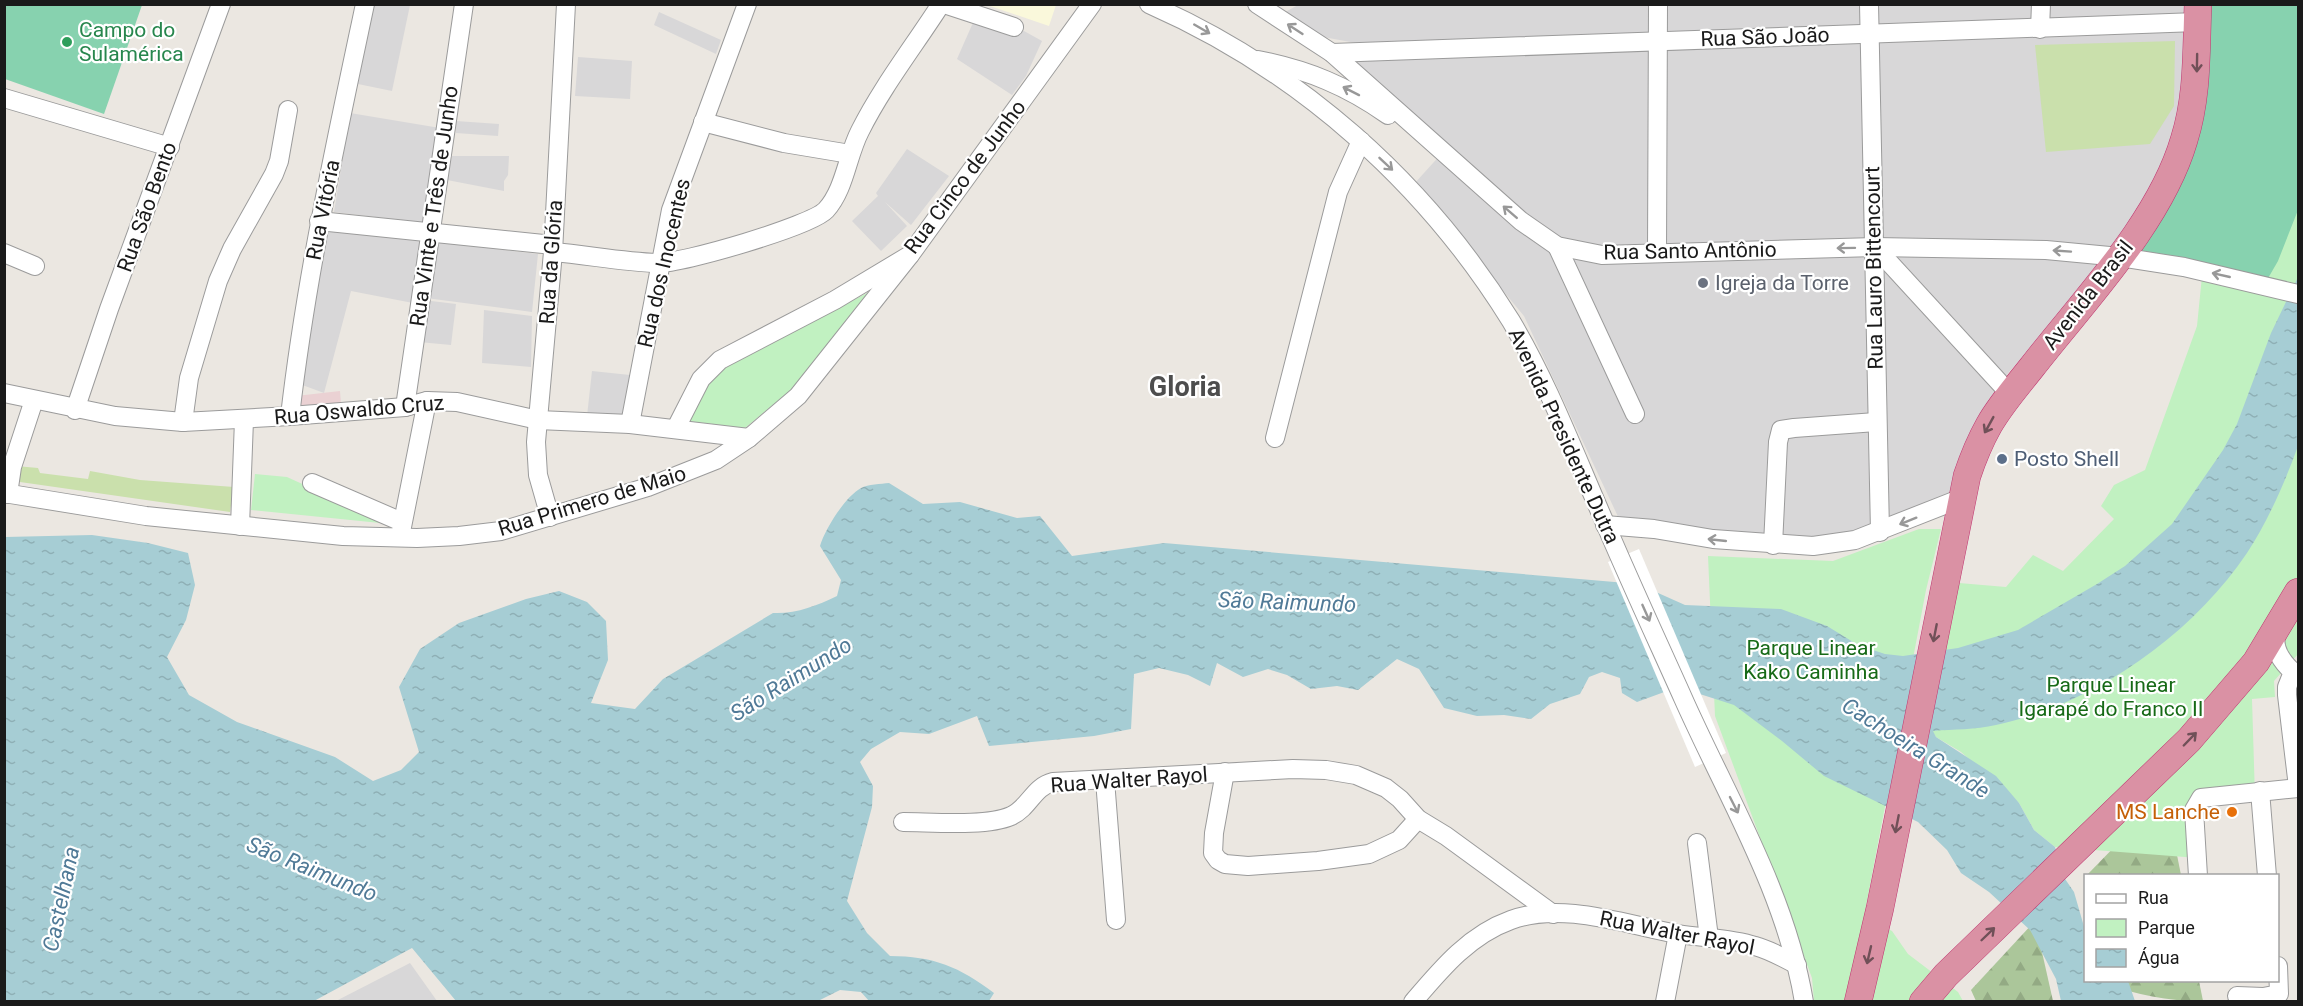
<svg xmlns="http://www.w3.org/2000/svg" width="2303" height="1006" font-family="Roboto,sans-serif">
<defs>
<pattern id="forest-firs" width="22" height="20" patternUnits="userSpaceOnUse" patternTransform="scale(1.5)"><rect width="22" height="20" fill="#abc69a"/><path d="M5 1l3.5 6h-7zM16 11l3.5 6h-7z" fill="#93aa84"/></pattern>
<pattern id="water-ripples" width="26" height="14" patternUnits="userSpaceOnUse" patternTransform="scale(1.5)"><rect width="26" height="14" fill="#a6cdd4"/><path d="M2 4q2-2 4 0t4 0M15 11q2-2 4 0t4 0" fill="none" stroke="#8eafb5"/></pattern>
</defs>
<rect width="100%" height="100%" fill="#ebe7e1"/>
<g fill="#d8d7d8">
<polygon points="1300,4 2184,5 2182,103 2172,148 2111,257 2002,380 1973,427 1950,496 1831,543 1621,523 1524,316 1414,184 1443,152 1356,66 1356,43 1312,35 1276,17"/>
<polygon points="374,5 410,5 392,91 358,84"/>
<polygon points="659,12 721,40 716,54 654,25"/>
<polygon points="975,18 1024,31 1042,41 1026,76 1012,95 957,59"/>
<polygon points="578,57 632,61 630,99 575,96"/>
<polygon points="350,113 440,128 426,223 334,212"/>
<polygon points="456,121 499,124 498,136 456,133"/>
<polygon points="907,149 949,176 911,225 885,202 907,226 881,251 852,221 878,196 876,193"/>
<polygon points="452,156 509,156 508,175 504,181 504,191 447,180"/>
<polygon points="324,229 425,242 413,303 351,291 324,393 297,383"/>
<polygon points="438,242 538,254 532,312 426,298"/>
<polygon points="423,300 456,304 451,345 419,342"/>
<polygon points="484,310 532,316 531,367 482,363"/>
<polygon points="592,371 630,375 624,420 587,416"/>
<polygon points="410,963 437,1001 336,1001"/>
</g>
<polygon fill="#ead1d3" points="340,391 341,404 297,408 296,396"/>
<polygon fill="#faf8db" points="987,5 1056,5 1049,26"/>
<g fill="#cae0ac">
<polygon points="2175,41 2174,106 2150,144 2046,152 2035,45"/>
<polygon points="16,466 38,468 40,473 88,479 90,471 140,480 234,487 230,512 13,481"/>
</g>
<g fill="url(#forest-firs)">
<polygon points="2165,795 2181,875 2086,876"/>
<polygon points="2035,921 2053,1001 1976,1001 1971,990"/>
<path d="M 2103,981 L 2199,981 L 2203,1001 C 2166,1001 2138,995 2104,983 Z"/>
</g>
<g fill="#c1f1c1">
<polygon points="2298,5 2298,654 2274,681 2275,697 2252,699 2255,797 2195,804 2198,858 2055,847 2034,830 2019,803 1961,752 1936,737 1932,731 1955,596 1959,583 2006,587 2033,555 2063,571 2114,519 2101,506 2114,485 2145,470 2197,326 2203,266"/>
<polygon points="869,292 804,379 745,428 688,421 712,374"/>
<polygon points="255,474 287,477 390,524 251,510"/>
<polygon points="1919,529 1941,529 1926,590 1864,917 1892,931 1908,954 1958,992 1963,1001 1814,1001 1812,978 1715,716 1708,556 1833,561"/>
</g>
<g fill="#87d2af">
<polygon points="5,4 142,5 104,114 5,79"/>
<polygon points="2209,5 2298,5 2298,210 2278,261 2267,280 2134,251 2154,225"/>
</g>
<path fill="url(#water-ripples)" d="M 2298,277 L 2298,446 C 2285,482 2268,521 2247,553 C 2191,636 2094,704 1996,725 C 1975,730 1954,729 1933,731 L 1936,737 L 1996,776 L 2019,803 L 2034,830 L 2055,847 L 2063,876 L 2074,892 L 2085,930 L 2086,980 L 2128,981 L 2135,1001 L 2061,1001 L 2056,979 L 2030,930 L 1989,892 L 1961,873 L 1947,850 L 1918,822 L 1824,776 L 1782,741 L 1734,705 L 1678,687 L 1637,702 L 1622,693 L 1620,678 L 1602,672 L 1589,677 L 1580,694 L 1550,704 L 1531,719 L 1504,715 L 1477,716 L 1444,708 L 1419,669 L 1397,659 L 1358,690 L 1337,686 L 1311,689 L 1287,675 L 1268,669 L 1243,677 L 1217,663 L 1210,686 L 1188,675 L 1159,668 L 1134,674 L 1131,729 L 1094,736 L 989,746 L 977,716 L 929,734 L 900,732 L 871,749 L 860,762 L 873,786 L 872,807 L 847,901 L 867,933 L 890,956 C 933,956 960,967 994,993 L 989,1001 L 869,1001 L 861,992 L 840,990 L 816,1002 L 456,1001 L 412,948 L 314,1001 L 5,1002 L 5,537 L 92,535 L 148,543 L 188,553 L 195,585 L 186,620 L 167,657 L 189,695 L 237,722 L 335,757 L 373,781 L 401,770 L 419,752 L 399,687 L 420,649 L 459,623 L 526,599 L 559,591 L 587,602 L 606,621 L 608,660 L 591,703 L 635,709 L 663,679 L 773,613 C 796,614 816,606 837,596 L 841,580 L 820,546 C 825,529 845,497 861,488 C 868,484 881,484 889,483 L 923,504 L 960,502 L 1017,518 L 1040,516 L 1072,556 L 1164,543 L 1638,584 L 1685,605 L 1781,609 L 1827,626 L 1858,645 L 1885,654 L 1903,656 L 1958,648 L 2018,630 L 2097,584 L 2125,566 L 2172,524 L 2223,450 L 2237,424 L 2271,333 Z"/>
<polygon fill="#fff" points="1639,549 1726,753 1695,767 1608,562"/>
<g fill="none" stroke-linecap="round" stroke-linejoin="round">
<g stroke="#9b9b9b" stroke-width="20">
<g id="minor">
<polyline points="944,4 1014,27"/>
<path d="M 1149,4 C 1299,70 1425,182 1511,321 C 1549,385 1575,455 1605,523 C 1630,582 1657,640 1683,698 C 1727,797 1786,893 1804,1002"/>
<polyline points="1257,4 1332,53 1521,221 1557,246 1602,255 1875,247 2046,250 2120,257 2184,267 2298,294"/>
<polyline points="1869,4 1880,532"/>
<polyline points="2040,29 2041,4"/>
<polyline points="1332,53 2197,22"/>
<path d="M 1258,60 C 1308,70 1347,86 1388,115"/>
<polyline points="4,98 170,147"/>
<polyline points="703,122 784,143 850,154"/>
<polyline points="319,221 553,245"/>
<polyline points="1557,246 1635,414"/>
<polyline points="1875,247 2010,394"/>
<path d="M 553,252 C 588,255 623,262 657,263 C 681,264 811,226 826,210 C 845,189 847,156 860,131 C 882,87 914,46 941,4"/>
<polyline points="1657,252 1658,4"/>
<polyline points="4,253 35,266"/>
<polyline points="4,393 115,416 183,422 290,416 405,407 427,401 457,402 538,420 630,424 749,438"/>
<polyline points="405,407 464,4"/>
<polyline points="75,410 109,309 221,4"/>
<path d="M 290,416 C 306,277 336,141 365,4"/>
<polyline points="183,422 189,378 218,281 232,249 274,174 279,161 288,110"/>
<polyline points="630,424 671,210 747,4"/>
<polyline points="676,428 701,379 720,360 835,300 910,255 1092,4"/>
<polyline points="1275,438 1338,192 1361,141"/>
<polyline points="312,483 402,522"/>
<polyline points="4,493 146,516 343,536 417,538 459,536 501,531 648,487 716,460 749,438 798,396 910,255"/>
<polyline points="8,494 12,467 34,400"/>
<polyline points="550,517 538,475 536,442 553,252 566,4"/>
<polyline points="1605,525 1654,529 1713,539 1813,546 1855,540 1962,498"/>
<polyline points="240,526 244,420"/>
<polyline points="400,537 427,401"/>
<polyline points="1773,545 1778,442 1781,430 1794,428 1876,422"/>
<path d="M 2277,630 C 2271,647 2281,661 2293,672 L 2287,687 L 2287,695 L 2298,787"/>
<polyline points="1225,772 1214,833 1213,853 1218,860 1225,864 1248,866 1318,861 1369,854 1399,840 1418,819"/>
<polyline points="1105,780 1116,920"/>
<polyline points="2260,791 2267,876"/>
<path d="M 903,822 C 931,822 986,827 1011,816 C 1030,807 1033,787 1053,782 L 1293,769 L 1326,770 L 1356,775 L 1386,788 L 1400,799 L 1418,819 L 1446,836 L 1553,914"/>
<polyline points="1697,843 1709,938"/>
<polyline points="2198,876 2194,810 2201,798 2298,788"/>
<polyline points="2237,996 2263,997 2279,994 2278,966"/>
<path d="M 1413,1002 C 1441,969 1469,935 1511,920 C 1562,901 1627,925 1678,934 C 1703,938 1731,938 1755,946 C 1770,950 1784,958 1797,965"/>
<polyline points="1665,1002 1678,934"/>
</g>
</g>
<g stroke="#bf3771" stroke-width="28">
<g id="highway">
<path d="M 1858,1002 L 1880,908 L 1967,476 C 1973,458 1980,441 1989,425 C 2001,404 2017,386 2032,367 C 2084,300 2160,222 2184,140 C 2198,96 2196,51 2198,4"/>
<polyline points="1923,1002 1946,975 2189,740 2256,662 2298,592"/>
</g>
</g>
<use href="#minor" stroke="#fff" stroke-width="18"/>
<use href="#highway" stroke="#da91a4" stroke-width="27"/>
</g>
<defs><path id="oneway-shaft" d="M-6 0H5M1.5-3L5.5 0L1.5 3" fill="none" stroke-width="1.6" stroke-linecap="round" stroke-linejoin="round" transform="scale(1.5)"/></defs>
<g stroke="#989898">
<use href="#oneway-shaft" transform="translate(1202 29) rotate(30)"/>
<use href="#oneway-shaft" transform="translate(1295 29) rotate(-147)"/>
<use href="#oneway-shaft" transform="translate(1351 91) rotate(-153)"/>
<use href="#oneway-shaft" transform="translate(1386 164) rotate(43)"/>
<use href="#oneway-shaft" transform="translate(1510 212) rotate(-139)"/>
<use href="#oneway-shaft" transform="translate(1846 248) rotate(179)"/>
<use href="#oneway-shaft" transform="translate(2062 251) rotate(-176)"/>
<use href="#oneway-shaft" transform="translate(2221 275) rotate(-167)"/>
<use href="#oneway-shaft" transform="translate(1908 521) rotate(158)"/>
<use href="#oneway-shaft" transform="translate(1717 540) rotate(-174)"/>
<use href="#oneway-shaft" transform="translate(1646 613) rotate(66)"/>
<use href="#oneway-shaft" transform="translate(1734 805) rotate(63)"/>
</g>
<g stroke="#705058">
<use href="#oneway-shaft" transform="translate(2197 63) rotate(91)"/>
<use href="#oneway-shaft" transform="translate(1989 425) rotate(119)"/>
<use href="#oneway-shaft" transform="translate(1935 633) rotate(101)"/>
<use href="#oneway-shaft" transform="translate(2190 739) rotate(-46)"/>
<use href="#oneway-shaft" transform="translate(1897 824) rotate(101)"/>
<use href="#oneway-shaft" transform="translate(1988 934) rotate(-44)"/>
<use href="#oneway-shaft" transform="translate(1869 955) rotate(103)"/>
</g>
<circle fill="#2e9e5b" stroke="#fff" stroke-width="2" cx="67" cy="42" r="6"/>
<circle fill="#6b7280" stroke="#fff" stroke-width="2" cx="1703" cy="283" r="6"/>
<circle fill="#5c6f8a" stroke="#fff" stroke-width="2" cx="2002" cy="459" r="6"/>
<circle fill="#e8710a" stroke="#fff" stroke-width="2" cx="2232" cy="812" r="6"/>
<g text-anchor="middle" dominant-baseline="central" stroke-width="4.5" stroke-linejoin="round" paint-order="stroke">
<g font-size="21" fill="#27864d" stroke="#fff" text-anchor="start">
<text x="79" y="30">Campo do<tspan x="79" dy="24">Sulamérica</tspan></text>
</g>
<g font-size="21" fill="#1a1a1a" stroke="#fff">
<text transform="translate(1765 37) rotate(-2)">Rua São João</text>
<text transform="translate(965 177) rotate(-53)">Rua Cinco de Junho</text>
<text transform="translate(434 206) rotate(-82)">Rua Vinte e Três de Junho</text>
<text transform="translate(147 207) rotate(-70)">Rua São Bento</text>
<text transform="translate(323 210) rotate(-79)">Rua Vitória</text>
<text transform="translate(1690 251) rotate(-1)">Rua Santo Antônio</text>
<text transform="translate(551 262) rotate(-86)">Rua da Glória</text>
<text transform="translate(664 263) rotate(-77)">Rua dos Inocentes</text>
<text transform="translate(1874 268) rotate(-91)">Rua Lauro Bittencourt</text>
<text transform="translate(2088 295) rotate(-52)">Avenida Brasil</text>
<text transform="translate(359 410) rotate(-5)">Rua Oswaldo Cruz</text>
<text transform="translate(1564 436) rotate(65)">Avenida Presidente Dutra</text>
<text transform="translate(592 501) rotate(-17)">Rua Primero de Maio</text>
<text transform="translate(1129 780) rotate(-4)">Rua Walter Rayol</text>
<text transform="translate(1677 933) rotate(11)">Rua Walter Rayol</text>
</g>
<g font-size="21" fill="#5b616d" stroke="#fff" text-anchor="start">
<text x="1715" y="283">Igreja da Torre</text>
</g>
<g font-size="21" fill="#4e5e75" stroke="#fff" text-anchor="start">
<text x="2014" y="459">Posto Shell</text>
</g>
<g font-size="21" fill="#176a17" stroke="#fff">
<text x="1811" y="648">Parque Linear<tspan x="1811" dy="24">Kako Caminha</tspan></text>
<text x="2111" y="685">Parque Linear<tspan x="2111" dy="24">Igarapé do Franco II</tspan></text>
</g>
<g font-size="21" fill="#c56008" stroke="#fff" text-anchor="end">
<text x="2220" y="812">MS Lanche</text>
</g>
<g font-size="22" font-style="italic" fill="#507a97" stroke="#fff">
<text transform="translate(1287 602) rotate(2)">São Raimundo</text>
<text transform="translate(791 679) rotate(-32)">São Raimundo</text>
<text transform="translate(1916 748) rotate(32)">Cachoeira Grande</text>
<text transform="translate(312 869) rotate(22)">São Raimundo</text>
<text transform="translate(61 899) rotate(-78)">Castelhana</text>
</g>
<g font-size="27" font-weight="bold" fill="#4d4d4d" stroke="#fff">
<text x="1185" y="387">Gloria</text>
</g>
</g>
<rect width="2303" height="1006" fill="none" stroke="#1a1a1a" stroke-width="12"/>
<rect x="2084" y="874" width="195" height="108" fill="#ffffff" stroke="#a3a3a3" stroke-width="1.5"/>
<rect x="2096" y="894" width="30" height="9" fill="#ffffff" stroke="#a3a3a3" stroke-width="1.5"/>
<text x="2138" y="904" font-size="18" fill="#1a1a1a">Rua</text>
<rect x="2096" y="919" width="30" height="18" fill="#c1f1c1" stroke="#a3a3a3" stroke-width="1.5"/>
<text x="2138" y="934" font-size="18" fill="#1a1a1a">Parque</text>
<rect x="2096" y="949" width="30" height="18" fill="url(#water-ripples)" stroke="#a3a3a3" stroke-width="1.5"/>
<text x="2138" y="964" font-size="18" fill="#1a1a1a">Água</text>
</svg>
